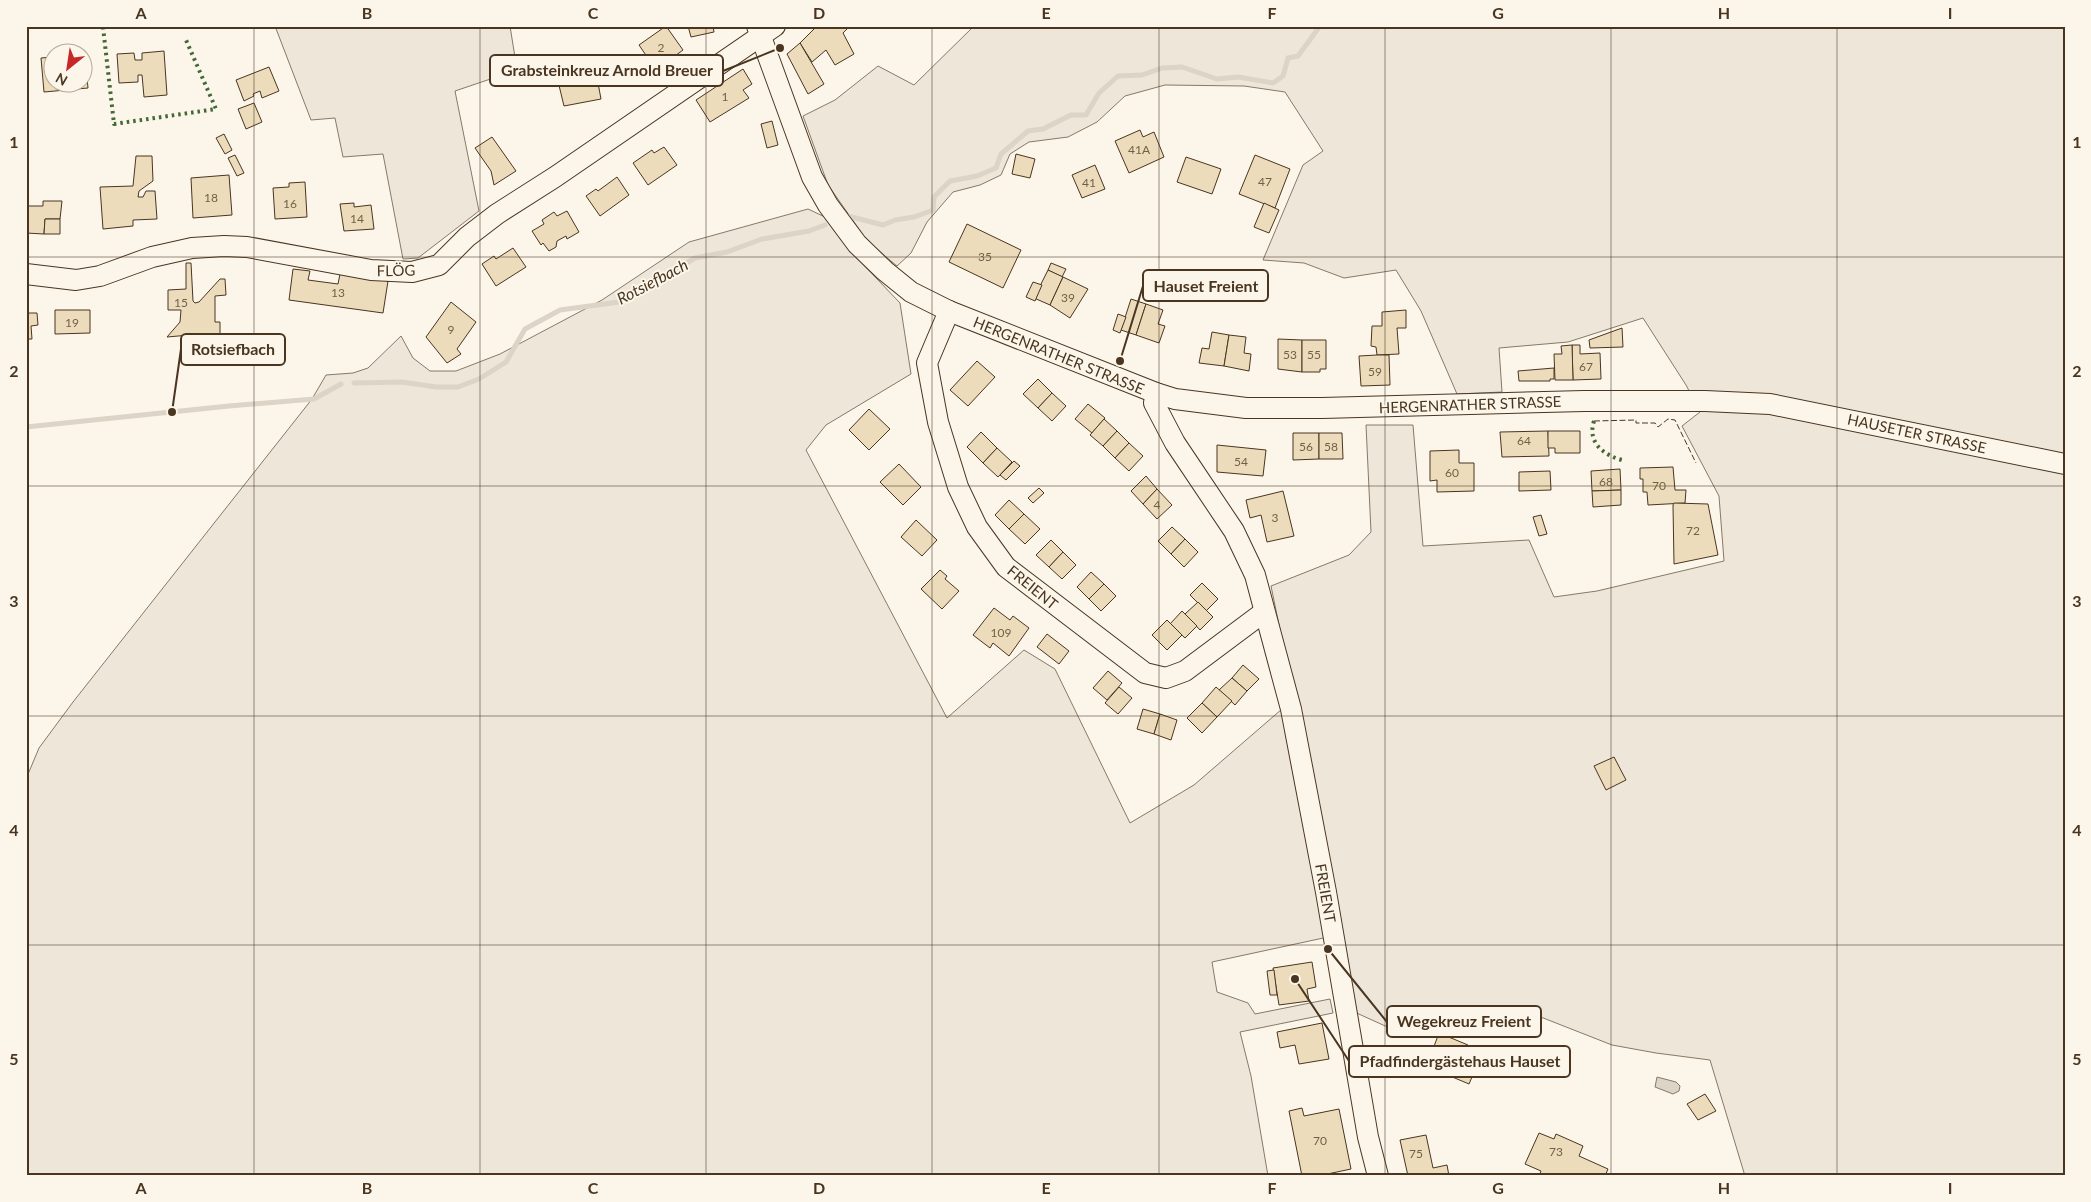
<svg xmlns="http://www.w3.org/2000/svg" width="2091" height="1202" font-family="Lato,sans-serif">
<rect width="100%" height="100%" fill="#fbf6e9"/>
<g fill="#ede6d9" stroke="#887966">
<polygon points="275,26 510,26 517,70 455,91 479,211 418,258 403,259 383,154 343,157 335,118 311,120"/>
<polygon points="974,26 2065,26 2065,1176 1745,1176 1710,1060 1656,1053 1612,1045 1528,1012 1482,1036 1442,1020 1405,1035 1350,1010 1294,698 1271,586 1349,555 1371,532 1366,425 1413,425 1423,546 1529,540 1554,597 1597,591 1724,561 1719,496 1682,426 1700,412 1686,385 1643,318 1568,342 1499,348 1502,392 1457,394 1421,311 1396,270 1344,278 1304,263 1263,260 1303,165 1323,151 1285,92 1244,86 1165,85 1125,96 1097,122 1068,137 1029,142 1010,154 1001,175 980,185 953,192 927,222 911,253 897,266 868,242 828,185 803,116 835,100 878,66 914,85"/>
<polygon points="808,209 825,217 857,258 900,303 911,374 826,425 806,450 947,718 1024,650 1055,669 1130,823 1194,785 1282,709 1328,937 1212,962 1217,992 1248,1003 1255,1014 1330,999 1333,1013 1240,1032 1251,1076 1268,1176 26,1176 26,779 39,748 73,702 312,399 326,375 353,373 368,368 401,336 413,358 430,371 456,371 500,354 602,300 689,242"/>
</g>
<polygon fill="#dcd4c6" stroke="#887966" points="1657,1077 1676,1082 1680,1086 1679,1091 1673,1094 1655,1087"/>
<g fill="none" stroke-linecap="round" stroke-linejoin="round">
<g stroke="#dcd4c6" stroke-width="5">
<polyline points="848,216 883,225 895,220 914,217 933,210 934,197 950,181 977,176 996,168 1001,154 1028,131 1043,129 1071,115 1086,115 1099,93 1118,76 1142,75 1162,68 1182,67 1217,79 1238,77 1273,83 1283,76 1288,58 1298,56 1320,26"/>
<polyline points="354,383 402,382 436,387 458,387 479,379 506,362 525,329 560,310 619,302 695,258 727,252 762,239 809,231 825,225"/>
<polyline points="26,427 229,406 314,399 341,384"/>
</g>
</g>
<g fill="#ecdcbc" stroke="#4a3520">
<polygon points="666,26 683,50 656,70 639,45"/>
<polygon points="688,26 713,26 714,32 691,37"/>
<polygon points="817,26 850,26 843,33 854,54 835,65 826,50 812,62 800,43"/>
<polygon points="800,43 824,84 808,94 787,54"/>
<polygon points="164,51 167,95 144,97 142,75 138,75 138,82 119,83 117,54 134,53 135,60 142,60 142,53"/>
<polygon points="52,57 52,82 82,82 82,57 85,57 88,88 44,92 41,58"/>
<polygon points="269,67 279,91 262,98 260,91 253,94 254,96 244,101 236,80"/>
<polygon points="595,67 601,99 564,106 556,73"/>
<polygon points="743,69 752,84 743,90 749,98 710,122 696,100"/>
<polygon points="254,103 262,122 246,129 238,109"/>
<polygon points="772,121 778,145 767,148 761,124"/>
<polygon points="1140,130 1143,137 1154,132 1164,157 1129,173 1115,141"/>
<polygon points="224,134 232,150 225,154 216,138"/>
<polygon points="492,137 516,171 494,185 491,171 475,148"/>
<polygon points="664,147 677,165 648,185 633,163 652,150 654,153"/>
<polygon points="1016,154 1035,159 1030,178 1012,174"/>
<polygon points="235,155 244,173 237,176 228,158"/>
<polygon points="1255,155 1290,169 1275,208 1239,194"/>
<polygon points="136,156 152,156 153,181 139,191 138,197 143,197 146,191 155,191 157,219 133,220 133,226 103,229 100,187 133,186"/>
<polygon points="1186,157 1221,169 1212,194 1177,182"/>
<polygon points="1095,165 1105,189 1082,198 1072,175"/>
<polygon points="229,175 232,215 193,218 191,178"/>
<polygon points="617,177 629,195 600,216 586,196 596,189 598,191"/>
<polygon points="305,182 307,217 275,219 273,188 289,187 289,183"/>
<polygon points="43,201 62,201 60,219 45,219 44,234 26,233 26,206 43,206"/>
<polygon points="354,203 354,207 371,205 374,229 344,231 340,204"/>
<polygon points="1264,203 1279,210 1269,233 1254,227"/>
<polygon points="567,211 579,232 567,239 566,236 557,241 556,247 549,251 543,243 541,245 532,231 544,224 542,220 554,212 557,216"/>
<polygon points="45,219 60,219 60,234 44,234"/>
<polygon points="967,224 1021,250 1003,288 949,262"/>
<polygon points="513,248 526,267 496,286 482,264 494,256 496,259"/>
<polygon points="186,263 191,263 193,301 195,303 199,302 220,279 225,279 226,295 215,296 215,322 220,322 220,340 202,341 201,334 167,337 180,322 181,310 168,310 168,290 186,289"/>
<polygon points="1051,263 1066,269 1062,277 1048,270"/>
<polygon points="293,269 310,271 308,280 338,284 340,274 388,281 383,313 289,300"/>
<polygon points="1048,270 1063,277 1050,305 1034,298"/>
<polygon points="1063,277 1088,289 1070,318 1050,305"/>
<polygon points="1033,282 1042,285 1035,301 1026,297"/>
<polygon points="1131,299 1146,304 1136,335 1121,330"/>
<polygon points="451,302 476,322 457,349 461,354 447,363 426,337"/>
<polygon points="1146,304 1163,310 1158,324 1165,326 1159,343 1136,335"/>
<polygon points="55,310 90,310 90,333 55,334"/>
<polygon points="1406,310 1406,328 1397,328 1399,354 1377,355 1376,347 1371,346 1372,326 1382,326 1382,312"/>
<polygon points="26,313 37,313 38,325 31,326 32,339 26,339"/>
<polygon points="1118,314 1126,317 1120,333 1113,330"/>
<polygon points="1622,328 1623,347 1590,348 1589,340"/>
<polygon points="1212,332 1229,335 1224,366 1199,363 1202,348 1209,349"/>
<polygon points="1229,335 1246,337 1244,353 1251,354 1249,371 1224,366"/>
<polygon points="1278,339 1302,340 1302,372 1278,369"/>
<polygon points="1302,340 1326,340 1326,369 1320,369 1320,372 1302,372"/>
<polygon points="1572,345 1580,345 1580,354 1600,353 1601,379 1573,380"/>
<polygon points="1572,345 1573,380 1555,380 1554,354 1562,354 1561,346"/>
<polygon points="1377,355 1389,355 1390,385 1361,386 1359,356"/>
<polygon points="977,361 995,377 968,406 950,390"/>
<polygon points="1554,368 1554,379 1550,379 1550,381 1519,381 1518,371"/>
<polygon points="1038,379 1052,393 1038,408 1023,394"/>
<polygon points="1052,393 1066,406 1052,421 1038,408"/>
<polygon points="1088,404 1105,418 1092,433 1075,419"/>
<polygon points="869,409 890,429 869,450 849,430"/>
<polygon points="1104,419 1117,431 1103,446 1090,435"/>
<polygon points="1117,431 1129,443 1115,458 1103,446"/>
<polygon points="1548,431 1549,456 1502,457 1500,432"/>
<polygon points="1548,431 1580,431 1580,453 1555,453 1555,448 1548,448"/>
<polygon points="981,432 997,448 983,463 967,447"/>
<polygon points="1293,433 1319,433 1319,459 1293,460"/>
<polygon points="1319,433 1342,433 1343,459 1319,459"/>
<polygon points="1129,443 1143,456 1129,471 1115,458"/>
<polygon points="1217,445 1266,450 1263,476 1217,472"/>
<polygon points="997,448 1012,462 998,477 983,463"/>
<polygon points="1459,450 1459,463 1474,463 1474,491 1437,492 1437,480 1430,481 1430,451"/>
<polygon points="1014,461 1020,466 1006,480 1000,475"/>
<polygon points="899,464 921,487 903,505 880,482"/>
<polygon points="1673,467 1675,490 1686,490 1685,503 1648,505 1647,492 1643,492 1643,479 1640,479 1640,468"/>
<polygon points="1620,469 1621,490 1592,491 1591,471"/>
<polygon points="1550,471 1551,490 1519,491 1519,472"/>
<polygon points="1146,476 1157,489 1143,504 1131,491"/>
<polygon points="1039,488 1044,493 1033,503 1028,498"/>
<polygon points="1157,489 1172,505 1157,519 1143,504"/>
<polygon points="1621,490 1621,505 1593,507 1592,491"/>
<polygon points="1283,491 1294,536 1267,542 1261,515 1250,518 1246,500"/>
<polygon points="1009,500 1024,514 1009,529 995,515"/>
<polygon points="1674,503 1708,504 1718,555 1674,564 1673,505"/>
<polygon points="1024,514 1040,529 1025,544 1009,529"/>
<polygon points="1541,515 1547,534 1539,536 1533,517"/>
<polygon points="916,520 937,540 922,556 901,537"/>
<polygon points="1172,527 1185,539 1171,554 1158,541"/>
<polygon points="1185,539 1198,552 1184,567 1171,554"/>
<polygon points="1051,540 1063,552 1049,567 1036,555"/>
<polygon points="1063,552 1076,565 1062,579 1049,567"/>
<polygon points="940,570 947,576 945,579 959,591 942,609 921,589"/>
<polygon points="1091,572 1104,584 1089,599 1077,587"/>
<polygon points="1202,583 1218,599 1206,611 1190,595"/>
<polygon points="1104,584 1116,596 1101,611 1089,599"/>
<polygon points="1198,602 1213,617 1200,630 1185,614"/>
<polygon points="994,608 1010,620 1013,616 1029,628 1009,656 993,643 990,648 973,635"/>
<polygon points="1182,611 1197,626 1185,638 1170,624"/>
<polygon points="1167,620 1182,635 1167,650 1152,635"/>
<polygon points="1047,634 1069,651 1059,664 1037,647"/>
<polygon points="1243,665 1259,679 1247,691 1232,678"/>
<polygon points="1108,671 1122,683 1107,700 1093,688"/>
<polygon points="1232,678 1247,691 1235,705 1219,690"/>
<polygon points="1119,687 1132,698 1118,714 1105,703"/>
<polygon points="1216,687 1232,701 1217,717 1202,703"/>
<polygon points="1202,703 1217,717 1202,733 1187,718"/>
<polygon points="1143,709 1160,714 1154,734 1137,729"/>
<polygon points="1160,714 1177,720 1171,740 1154,734"/>
<polygon points="1614,757 1626,780 1606,790 1594,766"/>
<polygon points="1312,962 1316,987 1307,989 1309,1001 1279,1005 1273,968"/>
<polygon points="1274,970 1277,995 1270,995 1267,971"/>
<polygon points="1322,1023 1329,1059 1299,1064 1295,1045 1280,1048 1277,1032"/>
<polygon points="1439,1033 1468,1045 1466,1050 1481,1056 1469,1084 1450,1076 1454,1067 1430,1057"/>
<polygon points="1705,1094 1716,1111 1698,1120 1687,1104"/>
<polygon points="1302,1108 1304,1116 1339,1109 1351,1169 1318,1176 1302,1176 1289,1111"/>
<polygon points="1539,1133 1554,1139 1556,1134 1583,1146 1579,1156 1608,1169 1605,1176 1539,1176 1541,1171 1525,1164"/>
<polygon points="1426,1135 1433,1168 1447,1165 1449,1176 1408,1176 1400,1140"/>
</g>
<g fill="none" stroke-linecap="round" stroke-linejoin="round">
<g stroke="#4a3520" stroke-width="22">
<g id="minor">
<polyline points="757,26 812,177 828,205 857,244 885,271 911,292 949,311 1156,393 1175,399 1246,408 1322,408 1584,401 1705,401 1770,404 2065,464"/>
<polyline points="26,274 76,280 100,276 152,257 192,248 224,246 247,247 371,270 412,272 439,265 467,237 497,214 555,177 775,26"/>
<polyline points="949,311 927,363 938,422 958,487 977,527 1006,567 1145,673 1166,678 1185,671 1264,612"/>
<polyline points="1156,393 1154,403 1175,443 1234,531 1255,575 1291,709 1326,892 1368,1137 1378,1176"/>
</g>
</g>
<use href="#minor" stroke="#fbf6e9" stroke-width="20"/>
<g stroke="#436837" stroke-width="4" stroke-dasharray="2.5 4" stroke-linecap="butt">
<polyline points="103,27 114,124 216,109 186,40"/>
<path d="M 1594,421 C 1587,442 1603,455 1622,460"/>
</g>
<polyline stroke="#4a3520" stroke-width="1" stroke-dasharray="6 2.5" stroke-linecap="butt" points="1594,421 1636,420 1636,423 1655,423 1658,427 1668,419 1675,420 1696,463"/>
</g>
<path fill="none" stroke="#4a3520" stroke-width="1" stroke-opacity="0.55" d="M 254,26 L 254,1176M 480,26 L 480,1176M 706,26 L 706,1176M 932,26 L 932,1176M 1159,26 L 1159,1176M 1385,26 L 1385,1176M 1611,26 L 1611,1176M 1837,26 L 1837,1176M 26,257 L 2065,257M 26,486 L 2065,486M 26,716 L 2065,716M 26,945 L 2065,945"/>
<g text-anchor="middle" dominant-baseline="central" stroke-width="4" stroke-linejoin="round" paint-order="stroke">
<g font-size="12" fill="#725f47">
<text x="661" y="47">2</text>
<text x="725" y="96">1</text>
<text x="1139" y="149">41A</text>
<text x="1265" y="181">47</text>
<text x="1089" y="182">41</text>
<text x="211" y="197">18</text>
<text x="290" y="203">16</text>
<text x="357" y="218">14</text>
<text x="985" y="256">35</text>
<text x="338" y="292">13</text>
<text x="1068" y="297">39</text>
<text x="181" y="302">15</text>
<text x="72" y="322">19</text>
<text x="451" y="329">9</text>
<text x="1290" y="354">53</text>
<text x="1314" y="354">55</text>
<text x="1586" y="366">67</text>
<text x="1375" y="371">59</text>
<text x="1524" y="440">64</text>
<text x="1306" y="446">56</text>
<text x="1331" y="446">58</text>
<text x="1241" y="461">54</text>
<text x="1452" y="472">60</text>
<text x="1606" y="481">68</text>
<text x="1659" y="485">70</text>
<text x="1157" y="504">4</text>
<text x="1275" y="517">3</text>
<text x="1693" y="530">72</text>
<text x="1001" y="632">109</text>
<text x="1320" y="1140">70</text>
<text x="1556" y="1151">73</text>
<text x="1416" y="1153">75</text>
</g>
<g font-size="15" fill="#4a3520" stroke="#fbf6e9">
<text transform="translate(396 270) rotate(-1)">FLÖG</text>
<text transform="translate(1059 355) rotate(22)">HERGENRATHER STRASSE</text>
<text transform="translate(1470 404) rotate(-2)">HERGENRATHER STRASSE</text>
<text transform="translate(1917 433) rotate(12)">HAUSETER STRASSE</text>
<text transform="translate(1033 587) rotate(39)">FREIENT</text>
<text transform="translate(1326 893) rotate(80)">FREIENT</text>
</g>
<g font-size="16" font-style="italic" fill="#4a3520" stroke="#fbf6e9">
<text transform="translate(652 281) rotate(-28)">Rotsiefbach</text>
</g>
</g>
<path fill="none" stroke="#4a3520" stroke-width="2" d="M780 48L723 71M1120 361L1143 286M172 412L181 349M1328 949L1387 1022M1295 979L1349 1061"/>
<g fill="#4a3520" stroke="#fbf6e9" stroke-width="2">
<circle cx="780" cy="48" r="5"/>
<circle cx="1120" cy="361" r="5"/>
<circle cx="172" cy="412" r="5"/>
<circle cx="1328" cy="949" r="5"/>
<circle cx="1295" cy="979" r="5"/>
</g>
<g fill="#fbf6e9" stroke="#4a3520" stroke-width="2">
<rect x="490" y="55" width="233" height="31" rx="5"/>
<rect x="1143" y="270" width="125" height="31" rx="5"/>
<rect x="181" y="334" width="104" height="31" rx="5"/>
<rect x="1387" y="1006" width="154" height="31" rx="5"/>
<rect x="1349" y="1046" width="221" height="31" rx="5"/>
</g>
<g font-size="16" text-anchor="middle" font-weight="bold" fill="#4a3520">
<text x="607" y="76">Grabsteinkreuz Arnold Breuer</text>
<text x="1206" y="292">Hauset Freient</text>
<text x="233" y="355">Rotsiefbach</text>
<text x="1464" y="1027">Wegekreuz Freient</text>
<text x="1460" y="1067">Pfadfindergästehaus Hauset</text>
</g>
<rect width="2091" height="1202" fill="none" stroke="#fbf6e9" stroke-width="55"/>
<g transform="translate(68 68) rotate(210)"><circle r="24" fill="#fbf6e9" stroke="#b4a999"/>
<path d="M0-4L9 19L0 12L-9 19Z" fill="#c62828"/>
<text y="-8" font-size="14" font-weight="bold" text-anchor="middle" fill="#4a3520">N</text>
</g>
<rect x="28" y="28" width="2036" height="1146" fill="none" stroke="#4a3520" stroke-width="2"/>
<g font-size="16" text-anchor="middle" font-weight="bold" fill="#4a3520">
<text x="141" y="19">A</text>
<text x="367" y="19">B</text>
<text x="593" y="19">C</text>
<text x="819" y="19">D</text>
<text x="1046" y="19">E</text>
<text x="1272" y="19">F</text>
<text x="1498" y="19">G</text>
<text x="1724" y="19">H</text>
<text x="1950" y="19">I</text>
<text x="14" y="148">1</text>
<text x="2077" y="148">1</text>
<text x="14" y="377">2</text>
<text x="2077" y="377">2</text>
<text x="14" y="607">3</text>
<text x="2077" y="607">3</text>
<text x="14" y="836">4</text>
<text x="2077" y="836">4</text>
<text x="14" y="1065">5</text>
<text x="2077" y="1065">5</text>
<text x="141" y="1194">A</text>
<text x="367" y="1194">B</text>
<text x="593" y="1194">C</text>
<text x="819" y="1194">D</text>
<text x="1046" y="1194">E</text>
<text x="1272" y="1194">F</text>
<text x="1498" y="1194">G</text>
<text x="1724" y="1194">H</text>
<text x="1950" y="1194">I</text>
</g>
</svg>
